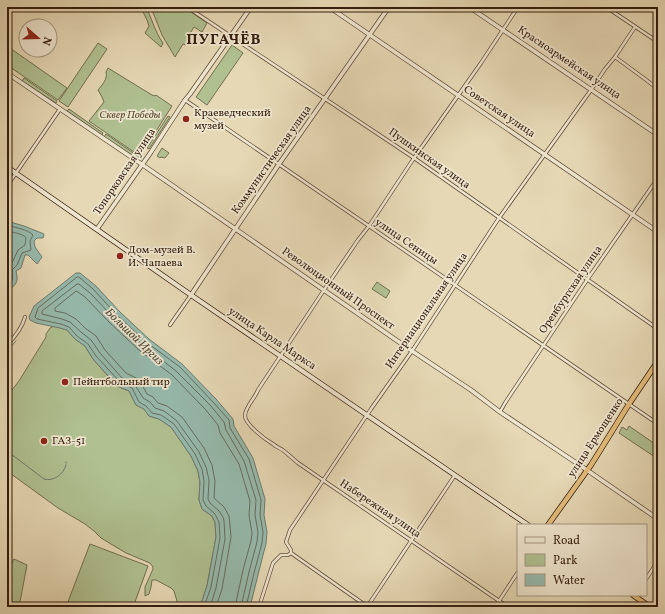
<svg xmlns="http://www.w3.org/2000/svg" width="665" height="614" font-family="Vollkorn,serif">
<rect width="100%" height="100%" fill="#e6d8b5"/>
<filter id="stains"><feTurbulence type="fractalNoise" baseFrequency=".005" numOctaves="4"/><feColorMatrix values="0 0 0 0 .2 0 0 0 0 .09 0 0 0 0 .02 0 0 0 .5 -.17"/></filter>
<radialGradient id="worn" r=".72"><stop offset=".6" stop-color="#630" stop-opacity="0"/><stop offset="1" stop-color="#630" stop-opacity=".3"/></radialGradient>
<g fill="#b0c091" stroke="#726e50">
<path d="M 142,7 L 146,7 C 152,19 155,32 163,43 L 161,47 L 145,33 L 149,26 L 147,20 L 141,8 Z"/>
<polygon points="154,7 184,7 207,23 202,32 194,27 187,38 189,40 186,45 183,44 175,57 162,35 152,10"/>
<polygon points="98,43 107,49 68,107 59,101"/>
<polygon points="232,45 243,53 207,105 196,97"/>
<polygon points="7,46 67,88 58,100 7,65"/>
<path d="M 108,68 L 152,95 L 155,96 L 156,95 L 172,106 L 144,150 L 142,150 L 134,152 L 89,121 L 104,102 L 102,97 L 98,90 C 102,85 108,79 106,72 Z"/>
<polygon points="24,78 57,101 56,103 22,81"/>
<polygon points="69,109 103,133 102,135 67,111"/>
<polygon points="168,116 170,117 149,149 147,148"/>
<polygon points="106,134 139,157 138,159 104,137"/>
<polygon points="162,148 169,153 165,158 161,157 160,158 157,156"/>
<polygon points="377,282 390,291 386,298 372,289"/>
<polygon points="54,326 67,330 75,339 85,346 93,359 117,386 129,391 136,405 144,409 149,416 159,419 171,427 191,456 198,471 200,482 199,500 202,509 212,516 215,522 216,537 207,586 200,607 177,607 177,601 174,591 171,588 156,580 152,580 151,587 149,594 145,596 145,587 153,569 153,567 150,563 126,553 101,538 94,531 85,524 58,508 7,471 7,401 12,390 19,381 46,337 46,334 50,328"/>
<polygon points="629,426 658,446 658,459 619,433 622,427 627,430"/>
<polygon points="90,544 148,566 135,602 151,607 66,607"/>
<polygon points="14,559 27,565 19,607 7,607 7,572"/>
</g>
<g fill="#96baad" stroke="#6f7b6d">
<path d="M 7,221 L 24,226 L 44,234 L 43,238 L 37,238 L 34,241 L 35,247 L 42,257 L 37,264 L 28,255 L 25,255 L 21,268 L 16,271 C 19,283 16,284 7,292 Z"/>
<polygon points="76,273 80,273 96,286 120,312 149,339 182,364 216,399 233,419 234,426 253,458 265,499 264,515 267,532 266,544 263,555 250,607 200,607 207,586 216,537 215,522 212,516 202,509 199,500 200,482 198,471 191,456 171,427 159,419 149,416 144,409 136,405 129,391 117,386 93,359 85,346 75,339 67,330 60,328 36,323 30,320 29,317 34,306"/>
</g>
<g fill="none" stroke-linecap="round" stroke-linejoin="round">
<g stroke="#666c5e" stroke-width="1">
<path d="M 7,225 C 16,228 27,229 33,235 L 30,241 L 31,250 L 22,253 L 17,265 L 12,270 C 12,279 15,279 7,286"/>
<path d="M 7,231 C 11,232 25,234 26,238 C 26,240 25,243 25,245 L 18,250 L 13,261 L 9,265 L 7,269"/>
<polyline points="204,607 211,587 220,538 219,522 215,514 206,506 203,500 204,481 202,469 195,454 174,424 161,415 152,413 146,406 139,402 132,388 120,382 96,356 88,344 77,336 69,327 61,324 37,319 35,317 38,308 77,277 79,277 93,289 117,315 146,342 180,367 213,402 229,420 230,428 249,459 261,500 260,515 263,532 262,543 254,573 246,607"/>
<polyline points="210,607 216,588 225,539 224,521 223,517 219,511 210,503 208,499 209,480 206,467 199,452 177,421 164,411 155,408 150,402 143,398 135,385 122,378 100,353 91,340 81,332 70,322 62,319 42,314 42,311 77,284 79,284 90,293 114,318 143,345 176,371 210,405 224,422 226,430 244,461 256,500 255,515 258,532 257,542 249,572 241,607"/>
<polyline points="216,607 222,589 231,537 229,516 224,507 214,498 215,481 212,465 204,448 182,417 167,406 158,403 153,397 147,394 140,381 136,378 126,373 105,350 96,336 85,328 76,319 65,313 55,311 55,308 76,291 78,292 85,297 109,322 139,350 172,375 205,409 218,425 220,433 239,464 250,501 249,515 252,533 251,541 243,570 235,607"/>
</g>
<g stroke="#6f7b6d" stroke-width="1">
<polyline points="7,351 16,341"/>
<path d="M 7,452 L 15,457 L 44,479 C 53,482 64,474 66,465"/>
<polyline points="66,462 66,463"/>
</g>
<g stroke="#614c38" stroke-width="4">
<g id="minor">
<polyline points="187,7 414,158 658,329"/>
<polyline points="606,7 658,42"/>
<polyline points="615,57 645,79 658,89"/>
<polyline points="185,100 658,424"/>
<polyline points="7,186 60,109"/>
<polyline points="170,325 191,295"/>
<path d="M 7,345 C 15,337 22,328 25,317"/>
<polyline points="500,412 505,403 587,280 658,178"/>
<polyline points="291,553 368,607"/>
<polyline points="646,579 658,561"/>
<polyline points="259,607 273,563 281,555 288,555 291,553 291,550 286,542 290,530 371,409 412,351 499,218 591,90 605,69 615,57 635,27"/>
<polyline points="367,607 455,475"/>
<polyline points="495,607 518,572"/>
<path d="M 508,607 L 298,463 C 293,459 289,455 284,451 C 280,448 276,447 273,444 C 266,440 244,424 245,415 C 246,406 255,398 258,390 L 324,290 L 358,240 L 369,226 L 414,158 L 481,63 L 518,7"/>
<polyline points="637,607 641,601"/>
</g>
</g>
<g stroke="#614c38" stroke-width="5">
<g id="tertiary">
<polyline points="329,7 370,35 658,232"/>
<polyline points="469,7 658,135"/>
<polyline points="7,73 137,161 412,351 471,390 500,412 581,466 658,519"/>
<polyline points="97,229 151,152 185,100 190,94 251,7"/>
<polyline points="191,295 279,164 389,7"/>
</g>
</g>
<g stroke="#351d0e" stroke-width="5.5">
<g id="secondary">
<polyline points="7,12 10,7"/>
<polyline points="7,167 191,295 528,525"/>
</g>
</g>
<g stroke="#351d0e" stroke-width="6">
<g id="trunk">
<polyline points="548,525 591,465 629,404 658,361"/>
<polyline points="633,595 650,607"/>
</g>
</g>
<use href="#minor" stroke="#efe6cf" stroke-width="2.5"/>
<use href="#tertiary" stroke="#efe6cf" stroke-width="3.5"/>
<use href="#secondary" stroke="#efe6cf" stroke-width="4"/>
<use href="#trunk" stroke="#e3bc7a" stroke-width="4.5"/>
</g>
<g fill="#8f2418" stroke="#efe6cf" stroke-width="1.5">
<circle cx="186" cy="119" r="4"/>
<circle cx="120" cy="256" r="4"/>
<circle cx="65" cy="382" r="4"/>
<circle cx="44" cy="441" r="4"/>
</g>
<g text-anchor="middle" dominant-baseline="central" stroke-width="3.5" stroke-linejoin="round" paint-order="stroke">
<g font-size="11" fill="#351d0e" stroke="#efe6cf">
<text transform="translate(569 63) rotate(34)">Красноармейская улица</text>
<text transform="translate(499 112) rotate(34)">Советская улица</text>
<text transform="translate(429 159) rotate(35)">Пушкинская улица</text>
<text transform="translate(272 160) rotate(-55)">Коммунистическая улица</text>
<text transform="translate(125 172) rotate(-56)">Топорковская улица</text>
<text transform="translate(406 242) rotate(34)">улица Сеницы</text>
<text transform="translate(338 289) rotate(35)">Революционный Проспект</text>
<text transform="translate(571 290) rotate(-56)">Оренбургская улица</text>
<text transform="translate(427 311) rotate(-56)">Интернациональная улица</text>
<text transform="translate(272 339) rotate(34)">улица Карла Маркса</text>
<text transform="translate(596 438) rotate(-57)">улица Ермощенко</text>
<text transform="translate(380 509) rotate(34)">Набережная улица</text>
</g>
<g font-size="11" fill="#351d0e" stroke="#efe6cf" text-anchor="start">
<text x="194" y="113">Краеведческий<tspan x="194" dy="13">музей</tspan></text>
<text x="128" y="250">Дом-музей В.<tspan x="128" dy="13">И. Чапаева</tspan></text>
<text x="73" y="382">Пейнтбольный тир</text>
<text x="52" y="441">ГАЗ-51</text>
</g>
<g font-size="11" font-style="italic" fill="#5a4e35" stroke="#efe6cf">
<text x="130" y="115">Сквер Победы</text>
</g>
<g font-size="12" font-style="italic" fill="#524c3e" stroke="#efe6cf">
<text transform="translate(134 337) rotate(44)">Большой Иргиз</text>
</g>
<g font-size="15" font-weight="bold" letter-spacing="1" fill="#351d0e" stroke="#efe6cf">
<text x="224" y="40">ПУГАЧЁВ</text>
</g>
</g>
<rect width="665" height="614" fill="none" stroke="#e6d8b5" stroke-width="24"/>
<rect x="8" y="8" width="649" height="598" fill="none" stroke="#351d0e" stroke-width="2"/>
<rect x="12" y="12" width="641" height="590" fill="none" stroke="#351d0e"/>
<rect x="517" y="524" width="130" height="72" fill="#efe6cf" stroke="#a59682"/>
<rect x="525" y="537" width="20" height="6" fill="#efe6cf" stroke="#a59682"/>
<text x="553" y="544" font-size="12" fill="#351d0e">Road</text>
<rect x="525" y="554" width="20" height="12" fill="#b0c091" stroke="#a59682"/>
<text x="553" y="564" font-size="12" fill="#351d0e">Park</text>
<rect x="525" y="574" width="20" height="12" fill="#96baad" stroke="#a59682"/>
<text x="553" y="584" font-size="12" fill="#351d0e">Water</text>
<g transform="translate(38 38) rotate(110)"><circle r="19" fill="#efe6cf" stroke="#a59682"/>
<path d="M0-3L7 15L0 10L-7 15Z" fill="#8f2418"/>
<text y="-6" font-size="11" font-weight="bold" text-anchor="middle" fill="#351d0e">N</text>
</g>
<rect width="100%" height="100%" filter="url(#stains)"/>
<rect width="100%" height="100%" fill="url(#worn)"/>
</svg>
